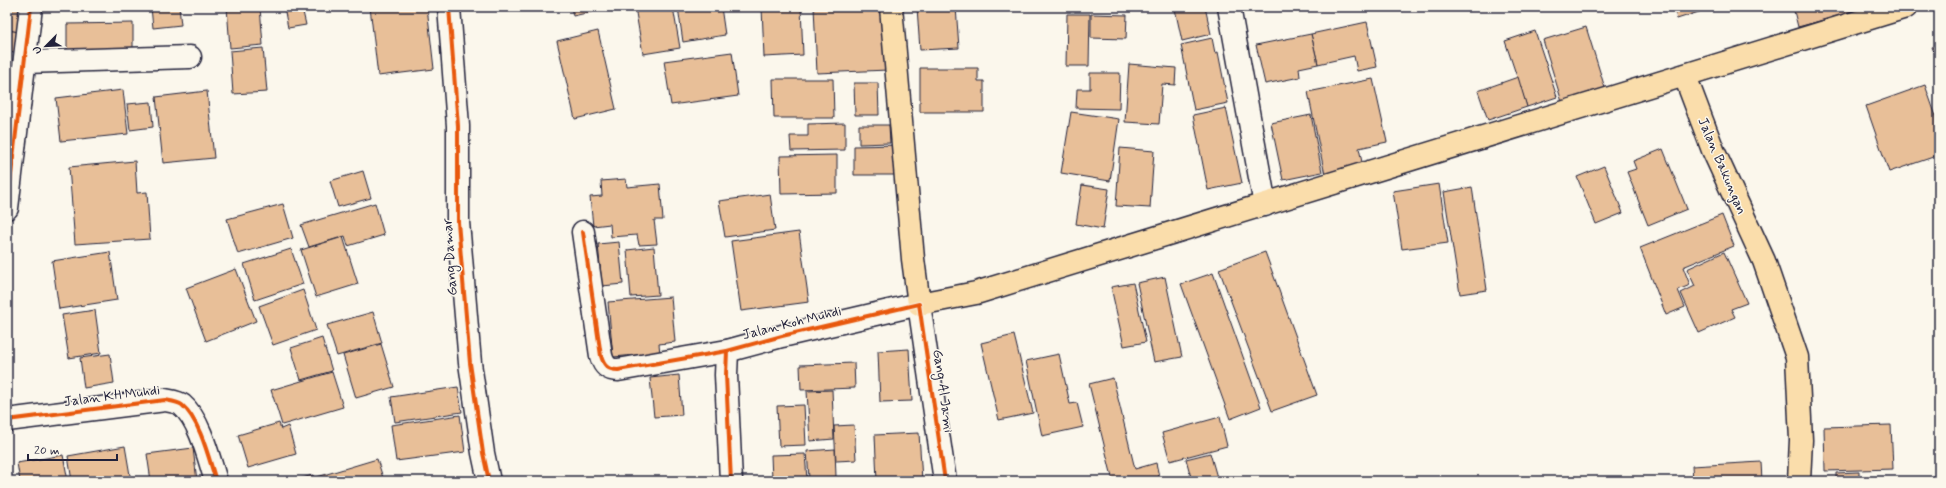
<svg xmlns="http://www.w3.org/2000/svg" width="1946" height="488" font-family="Mynerve,sans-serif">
<rect width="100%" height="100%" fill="#fbf7ec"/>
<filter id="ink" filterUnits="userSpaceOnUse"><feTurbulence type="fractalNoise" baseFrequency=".025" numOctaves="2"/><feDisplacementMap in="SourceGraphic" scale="8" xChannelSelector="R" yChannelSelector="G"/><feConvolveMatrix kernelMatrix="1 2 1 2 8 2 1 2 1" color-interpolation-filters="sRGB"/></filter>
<g filter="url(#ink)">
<g fill="#e8bf98" stroke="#22223b">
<polygon points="7,7 28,7 23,33 7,30"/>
<polygon points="151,7 179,7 181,25 153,28"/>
<polygon points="227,7 260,7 263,45 230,48"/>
<polygon points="284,7 329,7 303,12 306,25 288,28"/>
<polygon points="370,7 427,7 434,69 378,76"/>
<polygon points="571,7 614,7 573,16"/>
<polygon points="635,7 673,7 680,48 643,54"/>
<polygon points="678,7 721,7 725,35 683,42"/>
<polygon points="762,7 801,7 803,55 764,57"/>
<polygon points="814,7 885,7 888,70 817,73"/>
<polygon points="917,7 956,7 959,48 920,50"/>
<polygon points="957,7 1003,7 957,10"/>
<polygon points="1187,7 1205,7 1211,34 1182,41 1175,9"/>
<polygon points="1674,7 1704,7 1705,10 1677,19"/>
<polygon points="1793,7 1851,7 1853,12 1798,27"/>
<polygon points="1067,14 1090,14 1089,66 1066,66"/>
<polygon points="1091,14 1127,15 1126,39 1091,38"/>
<polygon points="1367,22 1377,67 1357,71 1354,56 1318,64 1311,34"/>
<polygon points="133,23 133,55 67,56 67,24"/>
<polygon points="1586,27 1605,88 1562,102 1543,40"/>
<polygon points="7,30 26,33 22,54 7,52"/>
<polygon points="598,31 616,109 575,119 557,41"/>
<polygon points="1535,31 1557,97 1527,107 1505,41"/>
<polygon points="1311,34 1318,64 1299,68 1300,77 1265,84 1256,45"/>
<polygon points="1212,38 1215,53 1218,52 1228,103 1194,110 1181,45"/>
<polygon points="1939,44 1939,64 1932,47"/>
<polygon points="263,48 267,92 233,94 230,51"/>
<polygon points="732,52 738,96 671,105 664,61"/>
<polygon points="1129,64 1176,68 1175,85 1162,84 1159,124 1125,122"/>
<polygon points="920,68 978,68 978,81 984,81 984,112 920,112"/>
<polygon points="1090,73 1120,73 1119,109 1076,108 1077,89 1090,89"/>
<polygon points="1518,77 1527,107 1488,120 1478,91"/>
<polygon points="773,79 833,79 834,118 774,118"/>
<polygon points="1373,79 1387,142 1359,148 1363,167 1325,175 1308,92"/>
<polygon points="854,83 878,83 879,115 855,115"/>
<polygon points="1925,85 1939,125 1939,155 1889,172 1866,106"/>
<polygon points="123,90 128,134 61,141 56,98"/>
<polygon points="207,91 214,158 163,163 156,97"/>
<polygon points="151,102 153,127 130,130 127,104"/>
<polygon points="1226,108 1242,183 1208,190 1193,115"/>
<polygon points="1071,112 1119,119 1110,181 1061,173"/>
<polygon points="1311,115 1322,172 1283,180 1271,123"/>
<polygon points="845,123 845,150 791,151 790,136 808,136 808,124"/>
<polygon points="859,125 889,125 890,143 859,144"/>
<polygon points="901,145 901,175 854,175 854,146"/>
<polygon points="1120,148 1154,151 1150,208 1116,206"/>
<polygon points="1663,149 1687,209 1648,225 1627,172 1636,169 1633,161"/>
<polygon points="837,155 837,193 781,194 780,156"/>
<polygon points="135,161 137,193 147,192 150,239 75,244 69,167"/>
<polygon points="1604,166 1623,213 1596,224 1577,177"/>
<polygon points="363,171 371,198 338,207 330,181"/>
<polygon points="626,179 627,187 660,184 663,220 654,220 657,244 639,245 637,235 611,237 610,224 593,226 590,197 602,196 601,181"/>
<polygon points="1439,184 1448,243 1402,249 1393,191"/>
<polygon points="1082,185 1109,189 1103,229 1076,224"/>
<polygon points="1472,187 1487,290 1460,294 1444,192"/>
<polygon points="770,194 775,230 725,237 719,201"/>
<polygon points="375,203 384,235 348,246 345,236 309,247 301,225"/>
<polygon points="283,204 293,238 238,254 227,219"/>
<polygon points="1722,215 1734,246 1683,267 1690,285 1678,290 1685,307 1666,315 1640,248"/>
<polygon points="799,232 809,302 741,311 731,241"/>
<polygon points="343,237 358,284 316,297 301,250"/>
<polygon points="619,242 623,284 602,286 598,244"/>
<polygon points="654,247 658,295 631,297 627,250"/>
<polygon points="291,249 303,284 255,300 244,264"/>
<polygon points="110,252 117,300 59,309 52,261"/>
<polygon points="1265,252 1317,395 1272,411 1219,269"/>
<polygon points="1724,252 1747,303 1731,309 1735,317 1699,333 1681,293 1695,286 1687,269"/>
<polygon points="236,269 256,321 206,341 186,288"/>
<polygon points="1213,273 1261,407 1230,419 1181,284"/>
<polygon points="1165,277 1182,357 1154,362 1137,283"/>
<polygon points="1133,283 1146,342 1124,346 1111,287"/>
<polygon points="303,290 316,330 273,345 259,306"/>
<polygon points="671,297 675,342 659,344 660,353 613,357 608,302"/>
<polygon points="95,310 101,353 69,358 62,315"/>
<polygon points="373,312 382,343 337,356 327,325"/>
<polygon points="1014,335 1033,413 999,420 981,343"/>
<polygon points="322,338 332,371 301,380 291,348"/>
<polygon points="381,344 394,387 356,398 343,355"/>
<polygon points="909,349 912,401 880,402 878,351"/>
<polygon points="110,354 114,383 84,388 80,358"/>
<polygon points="1059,354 1070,404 1077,403 1083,427 1042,436 1026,361"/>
<polygon points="854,363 855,388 801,390 800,365"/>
<polygon points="332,372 343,407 282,425 271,390"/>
<polygon points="679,375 682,415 654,417 650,378"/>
<polygon points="1113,378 1135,469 1156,463 1160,481 1113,481 1089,384"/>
<polygon points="458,387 462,412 395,422 391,397"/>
<polygon points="832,390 834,439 810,441 807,391"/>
<polygon points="804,405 806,445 779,446 777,406"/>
<polygon points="460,415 465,452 396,461 391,425"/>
<polygon points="1220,417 1227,446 1170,461 1162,433"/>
<polygon points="279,423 281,429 288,426 296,454 248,468 238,435"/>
<polygon points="854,425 856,460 836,461 834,426"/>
<polygon points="1891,425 1893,469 1825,471 1824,427"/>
<polygon points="919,433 922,481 877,481 875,435"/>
<polygon points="125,446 131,481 72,481 68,456"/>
<polygon points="193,448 197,481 151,481 147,454"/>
<polygon points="835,449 836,477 809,478 807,451"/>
<polygon points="1210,453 1218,481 1192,481 1186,459"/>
<polygon points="805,454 807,479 772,480 771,455"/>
<polygon points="63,455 68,481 20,481 17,463"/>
<polygon points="377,459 384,481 318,481 317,477"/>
<polygon points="1761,462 1762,481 1693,481 1692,466"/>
<polygon points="1859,472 1859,481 1836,481 1836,473"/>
<polygon points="313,475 314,481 291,481"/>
</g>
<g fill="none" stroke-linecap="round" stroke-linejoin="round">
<g stroke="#22223b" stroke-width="25">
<g id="minor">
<polyline points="449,7 458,126 458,222 470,363 483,453 489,481"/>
<polyline points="1229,7 1265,205"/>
<polyline points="25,62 190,57"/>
<polyline points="7,208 31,7"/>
<path d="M 583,232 L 601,356 C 604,366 608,370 618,370 L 727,351"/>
<path d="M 7,420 L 165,400 C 170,401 178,402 182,405 C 200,420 209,459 216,481"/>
<polyline points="731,481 726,375 727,351 782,336 919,304 945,481"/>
</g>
</g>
<g stroke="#22223b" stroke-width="25">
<g id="major">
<polyline points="891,7 913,259 919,304 976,293 1906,7"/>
<polyline points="1685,76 1713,150 1764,261 1797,357 1801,440 1799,481"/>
</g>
</g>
<use href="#minor" stroke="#fbf7ec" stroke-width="22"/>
<use href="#major" stroke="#faddab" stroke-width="22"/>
<g stroke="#fbf7ec" stroke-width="6">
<g id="cycleway">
<polyline points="449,7 458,126 458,222 470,363 483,453 489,481"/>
<polyline points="7,208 31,7"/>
<path d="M 583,232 L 601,356 C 604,366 608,370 618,370 L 727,351"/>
<path d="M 7,420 L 165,400 C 170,401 178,402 182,405 C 200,420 209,459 216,481"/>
<polyline points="731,481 726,375 727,351 782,336 919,304 945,481"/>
</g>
</g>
<use href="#cycleway" stroke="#e8590c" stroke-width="4"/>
</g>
</g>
<g text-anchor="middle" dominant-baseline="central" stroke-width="3" stroke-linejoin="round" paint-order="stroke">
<g font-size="14" fill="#22223b" stroke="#fbf7ec">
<text transform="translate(1722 166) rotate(67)">Jalan Bakungan</text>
<text transform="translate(450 257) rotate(-94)">Gang Damar</text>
<text transform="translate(792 323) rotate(-14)">Jalan Koh Muhdi</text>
<text transform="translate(943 391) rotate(82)">Gang Al Jami</text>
<text transform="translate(112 396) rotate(-7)">Jalan KH Muhdi</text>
</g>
</g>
<rect width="1946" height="488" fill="none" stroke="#fbf7ec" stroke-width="24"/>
<rect x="12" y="12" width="1922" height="464" fill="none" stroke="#22223b" stroke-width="1.5" filter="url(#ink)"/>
<g transform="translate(46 46) rotate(246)" stroke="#fbf7ec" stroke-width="3" paint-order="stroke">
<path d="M0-3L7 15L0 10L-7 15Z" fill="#22223b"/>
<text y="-6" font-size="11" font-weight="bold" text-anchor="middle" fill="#22223b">U</text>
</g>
<path d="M28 454v6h89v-6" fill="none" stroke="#22223b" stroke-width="2"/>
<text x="34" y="454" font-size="12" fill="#22223b" stroke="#fbf7ec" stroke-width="3" paint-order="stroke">20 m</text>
</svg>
